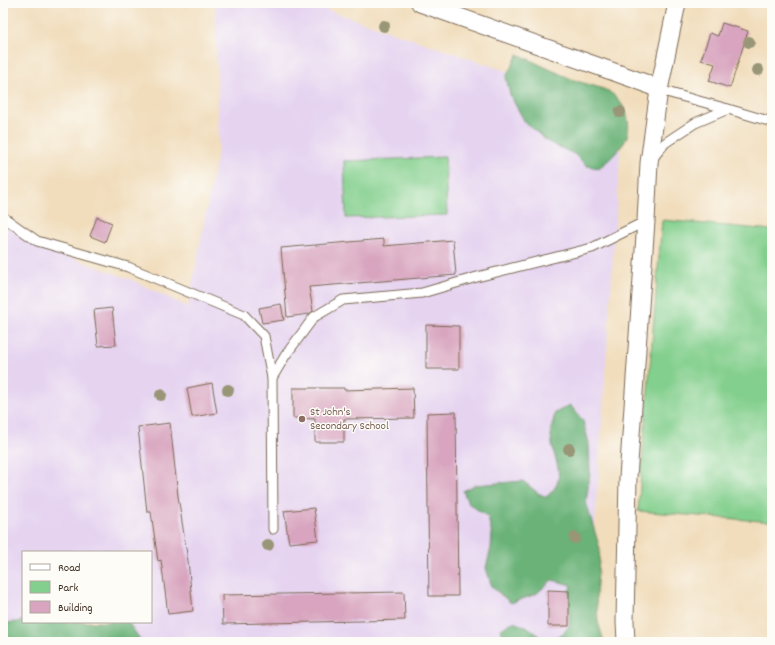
<svg xmlns="http://www.w3.org/2000/svg" width="775" height="645" font-family="Dekko,sans-serif">
<rect width="100%" height="100%" fill="#fdfcf7"/>
<filter id="ink" filterUnits="userSpaceOnUse"><feTurbulence type="fractalNoise" baseFrequency=".025" numOctaves="2"/><feDisplacementMap in="SourceGraphic" scale="8" xChannelSelector="R" yChannelSelector="G"/><feConvolveMatrix kernelMatrix="1 2 1 2 8 2 1 2 1" color-interpolation-filters="sRGB"/></filter>
<filter id="wash" filterUnits="userSpaceOnUse"><feTurbulence type="fractalNoise" baseFrequency=".012" numOctaves="4" result="noise"/><feDisplacementMap in="SourceGraphic" scale="16" xChannelSelector="R" yChannelSelector="G"/><feGaussianBlur stdDeviation="0.9" result="paint"/><feColorMatrix in="noise" values="0 0 0 0 0 0 0 0 0 0 0 0 0 0 0 0 0 1.4 0 .05"/><feComposite in="paint" operator="in"/></filter>
<g filter="url(#wash)">
<rect width="100%" height="100%" fill="#f1ddbc"/>
<path fill="#e5d3f0" fill-rule="evenodd" d="M 215,3 L 307,3 L 623,111 L 587,642 L 3,642 L 3,224 L 59,253 L 132,280 L 188,307 L 219,144 ZM 23,552 L 151,552 L 151,622 L 23,622 Z"/>
<g fill="#83cf8d" stroke="#5f7c56">
<polygon points="445,157 447,215 346,218 344,161"/>
<polygon points="662,220 772,230 772,522 638,511"/>
</g>
<g fill="#6ab278" stroke="#526e4b">
<path d="M 518,54 C 536,63 555,72 574,80 C 585,84 598,86 608,91 C 625,101 634,124 625,141 C 619,151 608,161 599,168 L 587,166 L 574,154 L 548,142 L 525,122 L 510,95 L 506,77 Z"/>
<path d="M 570,405 L 583,421 L 589,443 L 590,473 L 586,502 L 600,549 L 596,595 L 598,622 L 604,642 L 505,642 L 501,629 L 513,622 L 531,629 L 541,638 L 550,638 L 561,636 L 569,626 L 569,591 L 572,585 L 552,580 L 536,594 L 511,603 L 492,587 L 486,568 L 491,548 L 492,535 L 488,517 L 468,503 L 463,491 L 475,485 L 523,481 L 538,493 L 546,497 C 571,478 551,459 551,434 C 551,427 554,419 555,413 Z"/>
<polygon points="23,620 23,622 128,622 142,642 3,642 3,623 19,622"/>
</g>
<g id="blocks">
<g fill="#d8a4bf">
<polygon points="722,23 748,31 730,88 709,81 715,64 701,60 710,33 718,36"/>
<polygon points="97,217 112,223 105,242 90,236"/>
<polygon points="384,239 384,246 453,240 456,275 309,287 313,311 309,314 287,317 281,248"/>
<polygon points="281,304 284,320 262,323 259,308"/>
<polygon points="112,308 116,345 98,346 94,310"/>
<polygon points="426,325 459,326 459,369 426,369"/>
<polygon points="212,383 217,413 192,417 187,388"/>
<polygon points="293,388 344,388 344,390 413,388 414,418 344,419 344,442 315,442 315,419 293,418"/>
<polygon points="456,412 458,596 429,596 427,413"/>
<polygon points="170,423 178,496 188,561 193,611 168,614 161,560 158,561 151,512 147,512 138,427"/>
<polygon points="314,508 318,540 289,543 284,511"/>
<polygon points="548,590 569,591 569,626 548,626"/>
<polygon points="404,592 405,620 223,624 222,595"/>
</g>
</g>
</g>
<g filter="url(#ink)">
<use href="#blocks" fill-opacity="0" stroke="#7b6955" stroke-width="1"/>
<g fill="none" stroke-linecap="round" stroke-linejoin="round">
<g stroke="#7b6955" stroke-width="11">
<g id="service">
<polyline points="659,90 728,109"/>
<polyline points="652,159 665,143 695,123 728,109 772,122"/>
<polyline points="3,217 37,241 128,267 244,315 264,336 272,378 273,529"/>
<polyline points="272,378 285,356 314,317 343,300 422,293 477,277 592,248 646,221"/>
</g>
</g>
<g stroke="#7b6955" stroke-width="19">
<g id="minor">
<polyline points="420,3 645,83 659,90"/>
<polyline points="626,642 625,621 628,478 646,221 649,163 659,90 677,3"/>
</g>
</g>
<use href="#service" stroke="#fff" stroke-width="9"/>
<use href="#minor" stroke="#fff" stroke-width="17"/>
</g>
<g fill="#999677">
<circle cx="384" cy="26" r="6"/>
<circle cx="749" cy="42" r="6"/>
<circle cx="758" cy="70" r="6"/>
<circle cx="620" cy="112" r="6"/>
<circle cx="228" cy="390" r="6"/>
<circle cx="161" cy="395" r="6"/>
<circle cx="569" cy="449" r="6"/>
<circle cx="575" cy="538" r="6"/>
<circle cx="268" cy="545" r="6"/>
</g>
</g>
<circle fill="#8d6e63" stroke="#fdfcf7" stroke-width="1.5" cx="302" cy="419" r="4"/>
<g text-anchor="middle" dominant-baseline="central" stroke-width="3" stroke-linejoin="round" paint-order="stroke">
<g font-size="12" fill="#785e54" stroke="#fdfcf7" text-anchor="start">
<text x="310" y="412">St John's<tspan x="310" dy="14">Secondary School</tspan></text>
</g>
</g>
<rect width="775" height="645" fill="none" stroke="#fdfcf7" stroke-width="16"/>
<rect x="22" y="551" width="130" height="72" fill="#fdfcf7" stroke="#afa8a0"/>
<rect x="30" y="564" width="20" height="6" fill="#ffffff" stroke="#afa8a0"/>
<text x="58" y="571" font-size="12" fill="#3b2a1e">Road</text>
<rect x="30" y="581" width="20" height="12" fill="#83cf8d" stroke="#afa8a0"/>
<text x="58" y="591" font-size="12" fill="#3b2a1e">Park</text>
<rect x="30" y="601" width="20" height="12" fill="#d8a4bf" stroke="#afa8a0"/>
<text x="58" y="611" font-size="12" fill="#3b2a1e">Building</text>
</svg>
